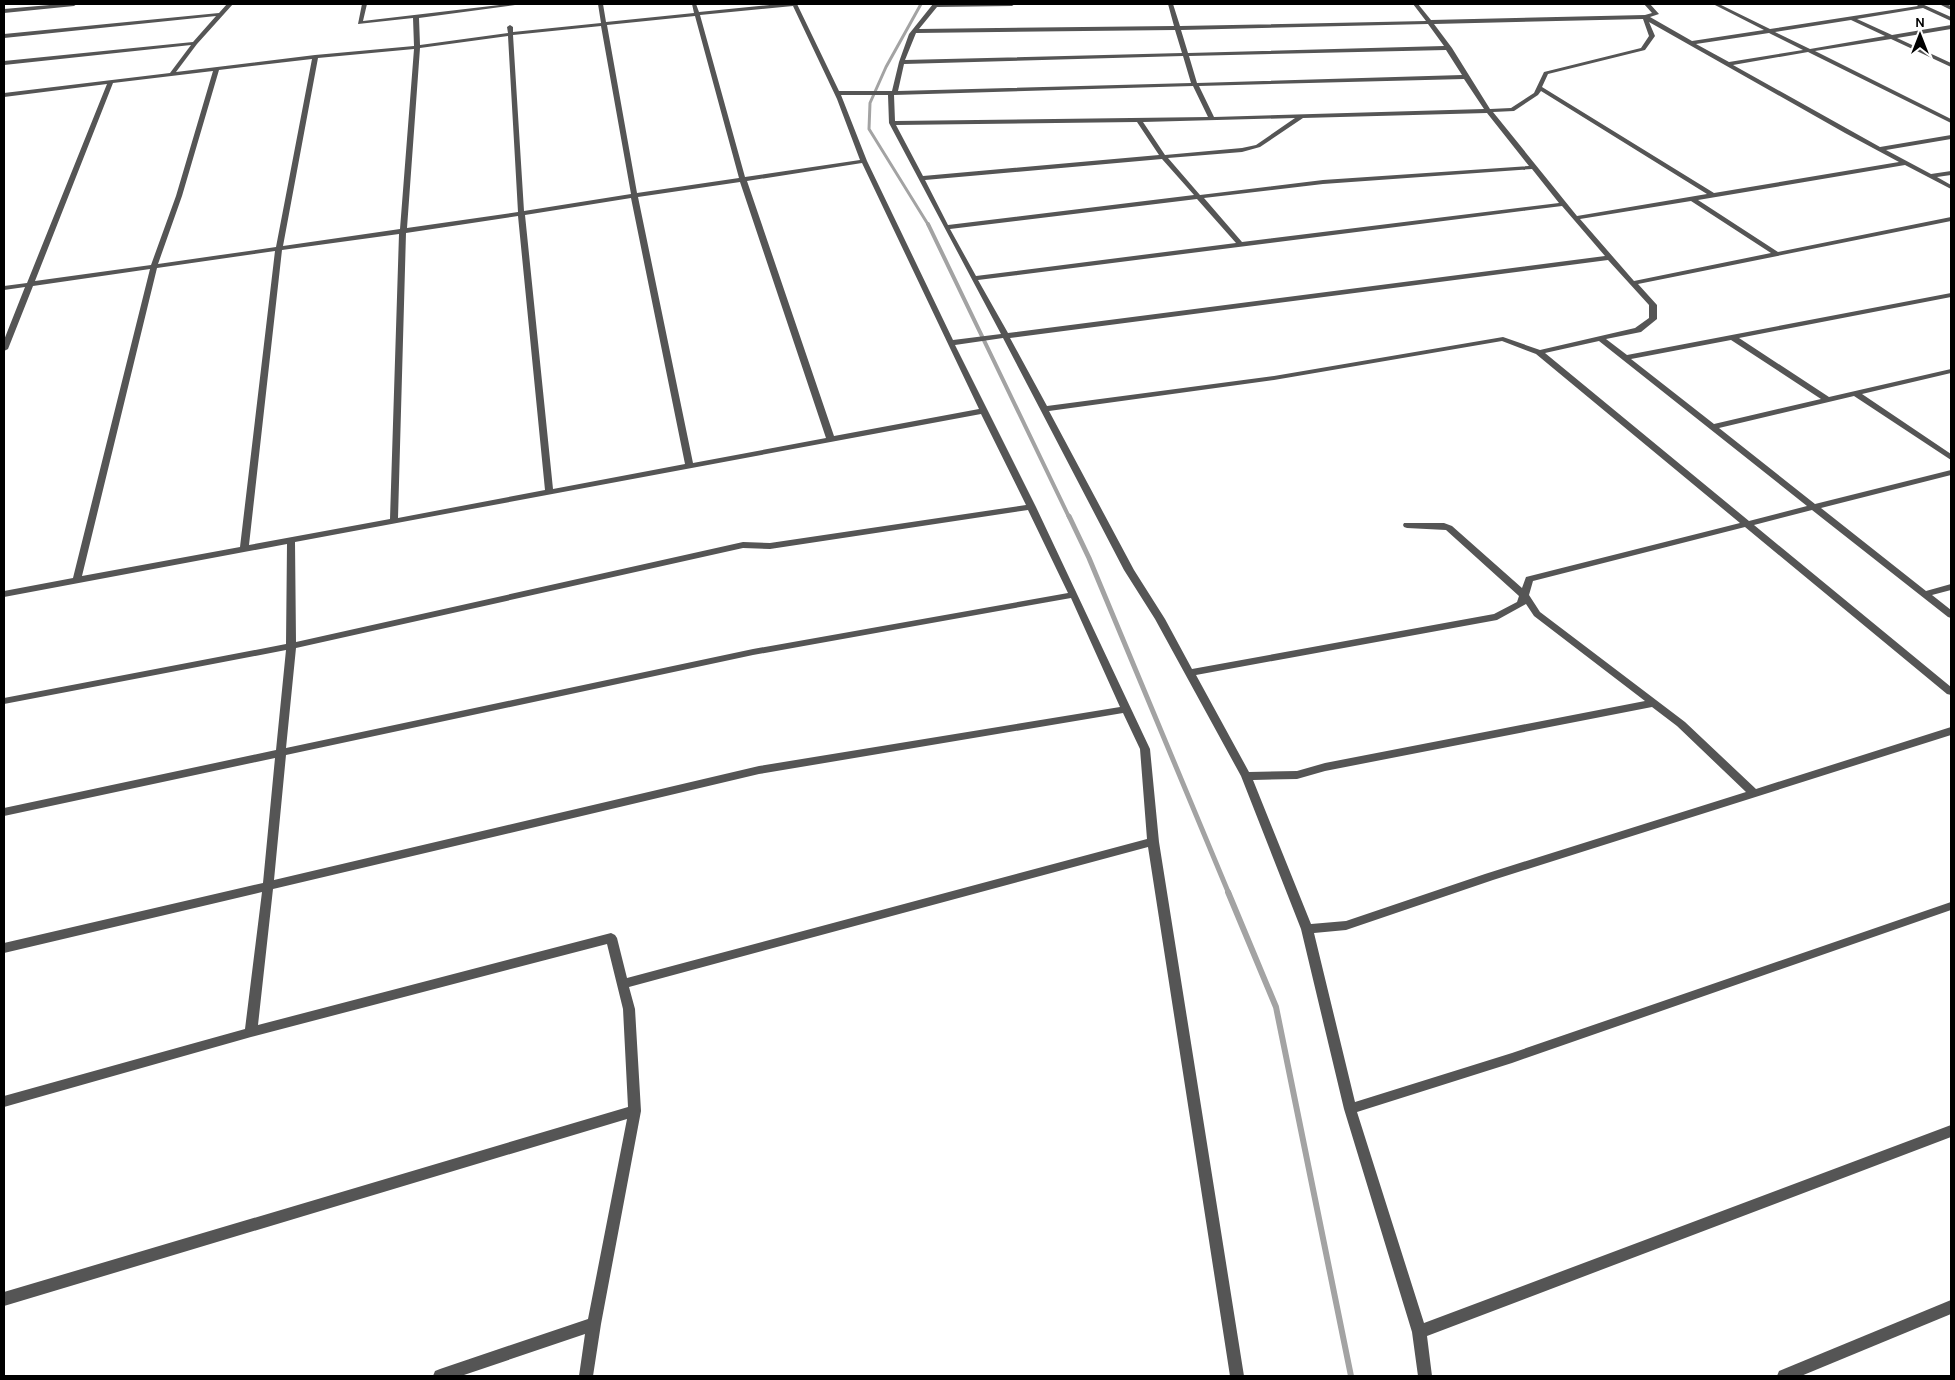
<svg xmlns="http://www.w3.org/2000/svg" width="1955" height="1380" font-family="Karla,sans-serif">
<rect width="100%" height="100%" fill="#fff"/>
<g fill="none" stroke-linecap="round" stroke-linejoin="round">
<polyline stroke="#a3a3a3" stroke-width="3" points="921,4 886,67 870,103 869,129 929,226"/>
<polyline stroke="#a3a3a3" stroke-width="4" points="928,224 1069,517"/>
<polyline stroke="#a3a3a3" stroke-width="5" points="1069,516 1089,558 1229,894"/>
<polyline stroke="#a3a3a3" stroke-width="6" points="1228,892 1276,1007 1351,1376"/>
<g fill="#555" fill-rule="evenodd">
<polygon points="61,4 77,4 74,6 4,13 4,9"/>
<path d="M 227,4 L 233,4 L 197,44 L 176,72 L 315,55 L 414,46 L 413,18 L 358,24 L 362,4 L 367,4 L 363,21 L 508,4 L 522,4 L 419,18 L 420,45 L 508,33 L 507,27 L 510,25 L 513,27 L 513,32 L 601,23 L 598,4 L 603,4 L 606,22 L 694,13 L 692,4 L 696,4 L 699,12 L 780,4 L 797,4 L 839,91 L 892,91 L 899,62 L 909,34 L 933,4 L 1015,4 L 1012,6 L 937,7 L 919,29 L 1174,26 L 1168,4 L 1173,4 L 1180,26 L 1426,21 L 1413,4 L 1418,4 L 1431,20 L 1645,15 L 1652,13 L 1644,4 L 1650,4 L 1659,14 L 1650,17 L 1692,41 L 1764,30 L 1713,4 L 1719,4 L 1770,29 L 1918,6 L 1916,4 L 1922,4 L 1951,17 L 1951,21 L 1949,20 L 1923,8 L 1857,19 L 1892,35 L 1951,25 L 1951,29 L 1897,38 L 1951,63 L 1951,67 L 1891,39 L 1815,51 L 1951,119 L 1951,123 L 1808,52 L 1733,65 L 1880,147 L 1951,135 L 1951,139 L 1886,150 L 1931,174 L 1951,171 L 1951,175 L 1937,177 L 1951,185 L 1951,189 L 1905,165 L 1698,200 L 1778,252 L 1951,217 L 1951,221 L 1638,284 L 1657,305 L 1657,319 L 1641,332 L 1606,339 L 1627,355 L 1951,293 L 1951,297 L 1739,338 L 1829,397 L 1951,369 L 1951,373 L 1862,394 L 1951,454 L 1951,460 L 1854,396 L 1719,428 L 1815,504 L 1951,470 L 1951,475 L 1821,508 L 1926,591 L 1951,584 L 1951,590 L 1932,595 L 1951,610 L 1951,618 L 1948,617 L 1812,510 L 1754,525 L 1951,687 L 1951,695 L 1947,694 L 1745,527 L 1533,581 L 1529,595 L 1540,612 L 1685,722 L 1756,789 L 1951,727 L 1951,735 L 1493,880 L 1346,930 L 1314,933 L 1355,1102 L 1512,1053 L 1951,902 L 1951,910 L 1512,1063 L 1357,1112 L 1424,1323 L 1951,1125 L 1951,1137 L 1427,1336 L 1432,1376 L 1418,1376 L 1412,1332 L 1344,1109 L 1301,929 L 1241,776 L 1155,619 L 1124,570 L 1003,338 L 955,345 L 1036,507 L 1150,749 L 1159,842 L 1244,1376 L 1230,1376 L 1148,847 L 629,987 L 635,1009 L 641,1111 L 601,1324 L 593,1376 L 579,1376 L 585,1334 L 461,1376 L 433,1376 L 435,1371 L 440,1369 L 588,1319 L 627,1119 L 4,1306 L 4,1292 L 628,1107 L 623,1009 L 607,944 L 251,1037 L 4,1107 L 4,1096 L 245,1029 L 262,892 L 4,953 L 4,943 L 263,883 L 275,758 L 4,816 L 4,808 L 276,750 L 286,650 L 4,704 L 4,698 L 286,644 L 287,544 L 4,597 L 4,591 L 73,578 L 150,269 L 33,286 L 8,349 L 4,351 L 4,340 L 25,287 L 4,290 L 4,286 L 27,283 L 107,84 L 4,97 L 4,93 L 170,73 L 191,45 L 4,65 L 4,61 L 193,42 L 216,16 L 4,38 L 4,34 L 219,13 ZM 793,6 L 837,99 L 860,160 L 745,177 L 700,15 ZM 695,16 L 739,178 L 637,193 L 607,25 ZM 1643,19 L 1649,36 L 1641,48 L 1544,72 L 1534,93 L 1511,108 L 1490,109 L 1452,48 L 1434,24 ZM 1851,20 L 1885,36 L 1810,49 L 1775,32 ZM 1649,22 L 1845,133 L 1899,162 L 1714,193 L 1542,87 L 1548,74 L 1645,50 L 1655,36 ZM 1428,24 L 1444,46 L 1188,53 L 1181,30 ZM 601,26 L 631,194 L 524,211 L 513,35 ZM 1175,30 L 1182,53 L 905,60 L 916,33 ZM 1769,33 L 1803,50 L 1729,62 L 1696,44 ZM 508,36 L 518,212 L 407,228 L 420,48 ZM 414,49 L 400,229 L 283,246 L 318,58 ZM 1446,50 L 1462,75 L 1197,83 L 1189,56 ZM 1183,56 L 1191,83 L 898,91 L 904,64 ZM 312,59 L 276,247 L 158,264 L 182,196 L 219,70 ZM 213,71 L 176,196 L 151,265 L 35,281 L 113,83 ZM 1464,79 L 1484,109 L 1214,117 L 1199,86 ZM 1193,86 L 1208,117 L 895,121 L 894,95 ZM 1541,91 L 1707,194 L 1577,216 L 1493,112 L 1514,111 L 1538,95 ZM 841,95 L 888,95 L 889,123 L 1001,334 L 953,340 L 867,161 ZM 1487,113 L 1529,166 L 1323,180 L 1200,195 L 1168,158 L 1242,152 L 1260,147 L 1303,118 ZM 1295,118 L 1256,145 L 1242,148 L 1165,155 L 1143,122 ZM 1137,122 L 1159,155 L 923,176 L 896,125 ZM 1162,159 L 1194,195 L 948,225 L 925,180 ZM 862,163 L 979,409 L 834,436 L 747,181 ZM 1532,169 L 1559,203 L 1242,242 L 1204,198 L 1323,184 ZM 740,182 L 826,438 L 693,463 L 638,197 ZM 631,198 L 685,464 L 553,489 L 525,215 ZM 1197,199 L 1236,243 L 976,276 L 950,229 ZM 1691,201 L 1771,253 L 1634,281 L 1580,219 ZM 1562,206 L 1605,256 L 1008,333 L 978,280 ZM 518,216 L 545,490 L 398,518 L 406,233 ZM 399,234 L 390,519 L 249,545 L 282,250 ZM 275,251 L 240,547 L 82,576 L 157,268 ZM 1608,260 L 1649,305 L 1649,318 L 1635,328 L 1540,350 L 1503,337 L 1274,376 L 1047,406 L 1010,338 ZM 1731,340 L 1821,399 L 1714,424 L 1631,359 ZM 1502,341 L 1536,354 L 1740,523 L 1526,577 L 1522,588 L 1452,526 L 1444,523 L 1404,523 L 1403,525 L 1404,527 L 1407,528 L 1446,530 L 1519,596 L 1517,602 L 1494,614 L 1192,669 L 1165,619 L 1134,570 L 1049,411 L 1274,380 ZM 1599,341 L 1807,506 L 1749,521 L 1545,353 ZM 981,414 L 1026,505 L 770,543 L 743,542 L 296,642 L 295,542 ZM 1028,510 L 1068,593 L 753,649 L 286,748 L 296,648 L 743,548 L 770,549 ZM 1071,598 L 1120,707 L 759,766 L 274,880 L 286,755 L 753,655 ZM 1526,604 L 1534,616 L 1645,701 L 1325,763 L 1297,771 L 1249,772 L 1196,675 L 1497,620 ZM 1652,707 L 1677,726 L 1746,792 L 1485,874 L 1346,921 L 1311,924 L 1253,780 L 1297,779 L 1325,771 ZM 1123,713 L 1140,749 L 1147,839 L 627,978 L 617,938 L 615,935 L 611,933 L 258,1025 L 273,889 L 759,774 Z"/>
<polygon points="1939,4 1946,4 1951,6 1951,10"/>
<polygon points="1951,1300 1951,1314 1801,1376 1777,1376 1779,1371"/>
</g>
</g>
<rect width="1955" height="1380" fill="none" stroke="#000000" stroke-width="10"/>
<g transform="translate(1920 35)" stroke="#ffffff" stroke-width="4" paint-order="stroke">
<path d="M0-4L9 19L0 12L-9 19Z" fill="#000000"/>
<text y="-8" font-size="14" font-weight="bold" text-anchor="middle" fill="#000000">N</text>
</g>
</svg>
